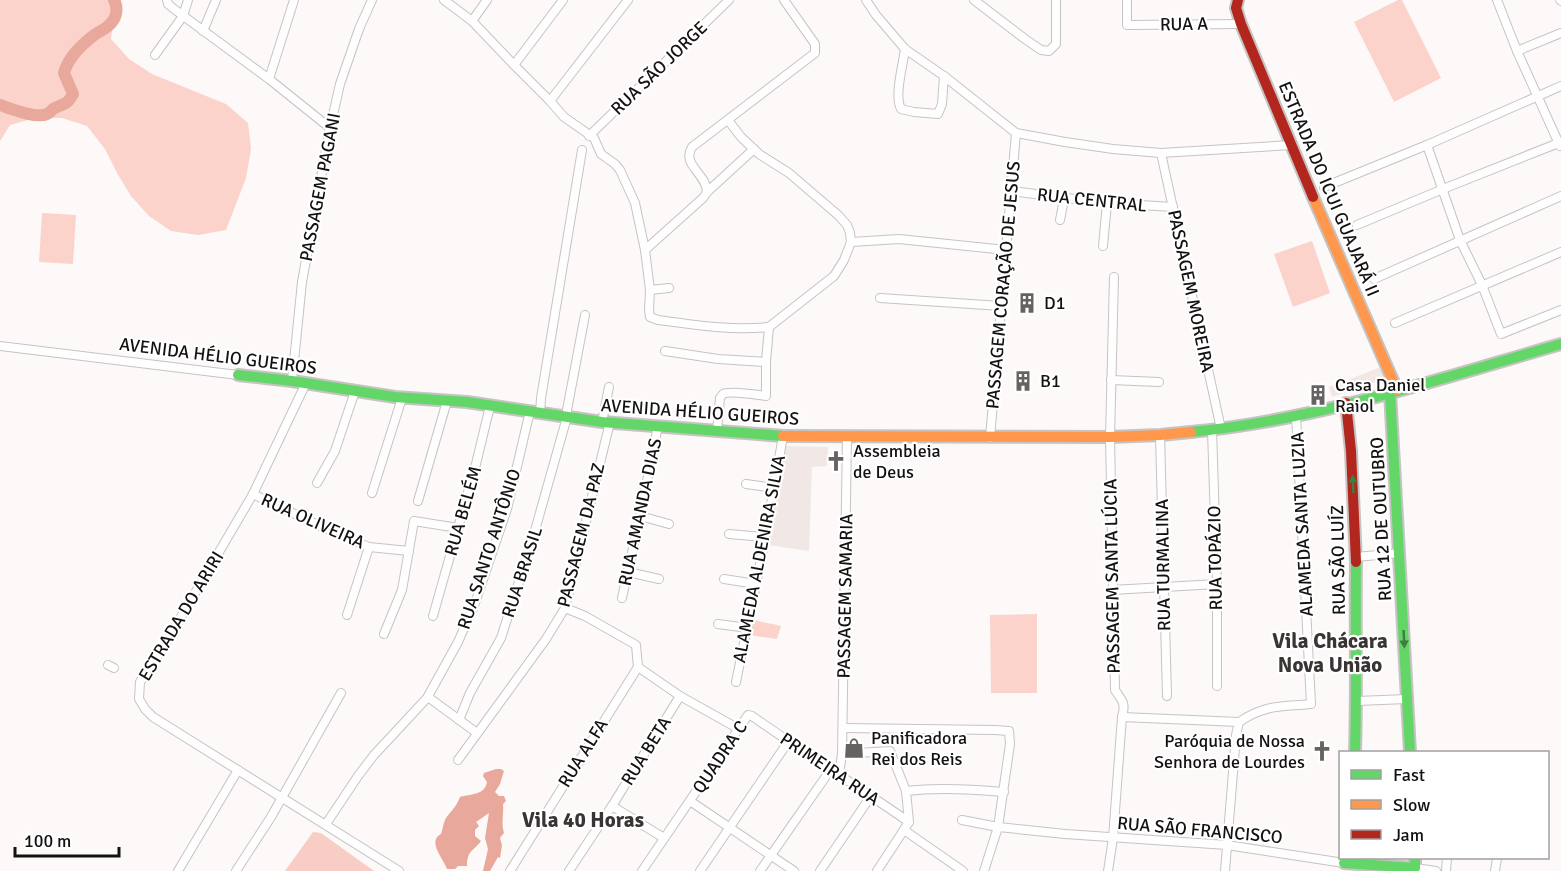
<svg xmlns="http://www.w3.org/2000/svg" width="1561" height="871" font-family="Signika,sans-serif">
<rect width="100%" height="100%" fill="#fcf9f8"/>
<g fill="#f1e8e6">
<polygon points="1381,367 1386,379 1332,397 1329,387"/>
<polygon points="784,446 828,447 827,466 812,467 809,551 768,545"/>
</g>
<g fill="#fbd3cb">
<polygon points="0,0 120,0 115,9 111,39 129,59 152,74 226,104 248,123 251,149 246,178 226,230 198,235 171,231 149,216 131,196 117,173 105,149 87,126 62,118 35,118 10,125 0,141"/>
<polygon points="1398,0 1402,0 1441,78 1394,102 1354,22"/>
<polygon points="42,213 76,215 73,264 39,262"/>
<polygon points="1312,241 1330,293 1293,307 1274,254"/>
<polygon points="1037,614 1037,693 991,693 990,615"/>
<path d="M 752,619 C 762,623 771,623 781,626 L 777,639 L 749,635 Z"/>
</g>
<polygon fill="#f7cdc5" points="313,832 321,833 374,871 285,871"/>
<path fill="#e8a89c" d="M 496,769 L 501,769 L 504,771 L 500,784 L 495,792 L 499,796 L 504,796 L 506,801 L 503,804 C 504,814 501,823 504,833 L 500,838 L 502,845 L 500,858 L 498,857 L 490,871 L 483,871 L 488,849 L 485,838 L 489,813 L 476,822 L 479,826 L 475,830 L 475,836 L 481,841 C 473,852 467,850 467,866 L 458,866 L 455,869 L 447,869 C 443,858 427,841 441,834 C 443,829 443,823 446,818 C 451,811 457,806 460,797 C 471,794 485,795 487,782 L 483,776 L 484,773 Z"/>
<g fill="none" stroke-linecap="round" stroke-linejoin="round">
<path stroke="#e8a89c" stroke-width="12" d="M 0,105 C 12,109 36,119 47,114 C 50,113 52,109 55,108 C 65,103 67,105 73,94 L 64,73 C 68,58 80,46 93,36 C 99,31 107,29 112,22 C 117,16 118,7 114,0"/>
<g stroke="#c6c4c3" stroke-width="10">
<g id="street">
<polyline points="167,0 168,4 174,9 269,79 330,128"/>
<path d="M 444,0 L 472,21 L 514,65 L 550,101 L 564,117 L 594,138 L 601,154 L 615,164 L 620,170 L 635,203 L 645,250 L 650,290 L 649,310 L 650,317 L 658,320 C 695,325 732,331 769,327"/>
<polyline points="866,0 876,15 905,49 944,76 1016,133 1065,142 1113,149 1161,153 1292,145"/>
<polyline points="974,0 1025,39 1041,50 1049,51 1056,44 1056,0"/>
<polyline points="1127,0 1127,25 1241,24"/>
<polyline points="1497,0 1517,51 1560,146"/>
<polyline points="1560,0 1561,1"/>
<polyline points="472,21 487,0"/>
<polyline points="203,31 216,0"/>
<path d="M 905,49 C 903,65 894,96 901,109 L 914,112 L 938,114 L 942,104 L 944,76"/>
<polyline points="1517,51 1561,33"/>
<polyline points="155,55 183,16 188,0"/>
<polyline points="514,65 563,0"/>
<polyline points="269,79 294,0"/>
<polyline points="550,101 628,0"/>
<polyline points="589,136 729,0"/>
<polyline points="1427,145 1460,240 1482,285 1501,334 1561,310"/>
<polyline points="1161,153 1221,429"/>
<polyline points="1324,187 1427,145 1561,86"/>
<polyline points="1011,191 1107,203 1173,207"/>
<path d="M 707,192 C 707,174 681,165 692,147 L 815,53 L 815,44 L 784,0"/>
<polyline points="1060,220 1064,199"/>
<polyline points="1357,225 1443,189 1561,142"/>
<polyline points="851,242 899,239 1006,250"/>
<polyline points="1103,246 1107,203"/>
<polyline points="645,250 703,198 707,192 754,149"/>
<polyline points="1374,279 1561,196"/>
<polyline points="650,290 669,288"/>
<polyline points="880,298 1001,306"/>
<polyline points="1395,323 1561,252"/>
<polyline points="0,346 238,375"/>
<polyline points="665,351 718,359 766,362"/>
<polyline points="1111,380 1159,382"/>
<polyline points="292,381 302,282 330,128 340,84 359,29 372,0"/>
<polyline points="306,383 253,494 164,646 140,682 139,699 145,709 153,717 399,871"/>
<polyline points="540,413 541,398 582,150"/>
<polyline points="602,422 609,387"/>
<polyline points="1212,430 1217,584 1217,686"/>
<path d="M 717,431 L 720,398 C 721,396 722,395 723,394 C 730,390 758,395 766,396 L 766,362 L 769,327 L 834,276 L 844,260 L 851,242 L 850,233 L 847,225 L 838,215 L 789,173 L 759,154 L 741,137 L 728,120"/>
<polyline points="1160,435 1167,696"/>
<polyline points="990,438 1016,133"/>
<polyline points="317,483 335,451 355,391"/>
<polyline points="746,484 774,488"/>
<polyline points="372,493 402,398"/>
<polyline points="253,494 324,528 369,547 409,551"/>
<polyline points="418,501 447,401"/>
<polyline points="640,516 669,524"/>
<polyline points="729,534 764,537"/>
<polyline points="1356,557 1400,553"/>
<polyline points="628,572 659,579"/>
<polyline points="724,579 756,584"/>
<polyline points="1112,590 1217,584"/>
<polyline points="622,598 640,516 658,426"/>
<polyline points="565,608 585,616 636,645 638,667 680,696 739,729"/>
<polyline points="347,615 369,547"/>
<polyline points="433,616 476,464 490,406"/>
<polyline points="718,624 748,628"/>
<polyline points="384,634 402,590 414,521 458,528"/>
<polyline points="108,665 114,668"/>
<polyline points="736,682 762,555 783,436"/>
<polyline points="428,697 477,733"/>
<polyline points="1357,701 1407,699"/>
<path d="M 1122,717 L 1239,722 C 1265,704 1282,707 1311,704 L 1296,416"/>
<polyline points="459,720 470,693 501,638 534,534 567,417 567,410 585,315"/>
<polyline points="843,728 995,730 1009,731 1010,744 998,827 984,871"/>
<polyline points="842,754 890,751 906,791 909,822 877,871"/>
<polyline points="458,760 546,639 565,608 610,422"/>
<polyline points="839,774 842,754 847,437"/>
<path d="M 906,791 C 939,787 971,789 1004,792"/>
<polyline points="690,801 794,871"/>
<polyline points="612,806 664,838"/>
<polyline points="962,820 998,827 1065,834 1227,845 1344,863"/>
<polyline points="326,824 358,776 374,755 427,698 458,642 474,606 507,509 530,411"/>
<polyline points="904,830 963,871"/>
<polyline points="1415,868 1436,871"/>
<polyline points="178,871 238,770"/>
<polyline points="236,871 271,817 341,693"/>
<polyline points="510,871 638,667"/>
<polyline points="569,871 612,806 680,696"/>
<path d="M 642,871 L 748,715 L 752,716 C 803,752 857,786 909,822"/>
<polyline points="700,871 788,742"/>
<polyline points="760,871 831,769"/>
<polyline points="820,871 871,796"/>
<path d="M 1108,871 L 1113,838 L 1122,717 C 1126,702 1122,701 1115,690 L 1110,437 L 1114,277"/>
<polyline points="1225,871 1236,735 1239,722"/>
<polyline points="1446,871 1447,858"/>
<polyline points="1495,871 1497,858"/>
</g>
</g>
<g stroke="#c6c4c3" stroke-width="14">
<g id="fast">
<polyline points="238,375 292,381 395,397 467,402 602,422 783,436"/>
<polyline points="1390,392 1410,752"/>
<path d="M 1191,432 C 1317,420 1439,379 1561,344"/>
<path d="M 1355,752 C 1357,689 1355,625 1356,562"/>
<polyline points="1344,863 1415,868 1415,858"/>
</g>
</g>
<g stroke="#c6c4c3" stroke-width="14">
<g id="slow">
<polyline points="1313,197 1397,390"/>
<polyline points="783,436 1110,437 1160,435 1191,432"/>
</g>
</g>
<g stroke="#c6c4c3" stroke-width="14">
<g id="jam">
<polyline points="1238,0 1236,8 1241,24 1313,197"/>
<polyline points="1346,403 1351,451 1356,562"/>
</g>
</g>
<use href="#street" stroke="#fffefe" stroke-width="8"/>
<use href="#fast" stroke="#63d668" stroke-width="10"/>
<use href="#slow" stroke="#ff974d" stroke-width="10"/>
<use href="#jam" stroke="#b3261e" stroke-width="10"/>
</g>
<defs><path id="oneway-solid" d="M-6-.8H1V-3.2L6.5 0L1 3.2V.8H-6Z" transform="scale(1.5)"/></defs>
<g fill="#3f7e41">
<use href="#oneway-solid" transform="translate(1353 484) rotate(-93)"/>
<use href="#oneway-solid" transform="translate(1404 639) rotate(87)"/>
</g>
<defs>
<g id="building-bare" transform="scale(1.62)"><path d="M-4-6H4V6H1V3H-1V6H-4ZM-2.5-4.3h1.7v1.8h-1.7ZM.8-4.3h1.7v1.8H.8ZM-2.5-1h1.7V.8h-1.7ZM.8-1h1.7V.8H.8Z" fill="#656362" stroke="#fff" stroke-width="2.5" paint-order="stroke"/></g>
<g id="church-bare" transform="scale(1.62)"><path d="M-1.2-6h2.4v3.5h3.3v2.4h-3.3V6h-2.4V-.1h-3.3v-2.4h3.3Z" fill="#656362" stroke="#fff" stroke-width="2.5" paint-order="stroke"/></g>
<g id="shop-bare" transform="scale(1.62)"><path d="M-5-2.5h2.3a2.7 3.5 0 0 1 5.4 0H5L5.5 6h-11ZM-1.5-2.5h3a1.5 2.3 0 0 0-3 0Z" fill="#656362" stroke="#fff" stroke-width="2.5" paint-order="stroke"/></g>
</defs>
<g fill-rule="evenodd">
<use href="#building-bare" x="1027" y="303"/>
<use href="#building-bare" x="1023" y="381"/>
<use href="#building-bare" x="1318" y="395"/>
<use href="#church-bare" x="836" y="461"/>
<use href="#shop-bare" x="854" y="748"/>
<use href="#church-bare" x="1322" y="751"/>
</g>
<g text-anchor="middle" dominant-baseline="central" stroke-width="4.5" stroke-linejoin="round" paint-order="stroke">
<g font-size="18" fill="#131211" stroke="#fff">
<text transform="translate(1184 24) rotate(-1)">RUA A</text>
<text transform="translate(659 68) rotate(-44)">RUA SÃO JORGE</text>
<text transform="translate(320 187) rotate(-79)">PASSAGEM PAGANI</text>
<text transform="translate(1329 189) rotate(67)">ESTRADA DO ICUI GUAJARÁ II</text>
<text transform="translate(1092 200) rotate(6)">RUA CENTRAL</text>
<text transform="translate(1003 285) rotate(-85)">PASSAGEM CORAÇÃO DE JESUS</text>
<text transform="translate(1191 291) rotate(78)">PASSAGEM MOREIRA</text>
<text transform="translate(218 356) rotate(7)">AVENIDA HÉLIO GUEIROS</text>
<text transform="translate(700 412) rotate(4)">AVENIDA HÉLIO GUEIROS</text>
<text transform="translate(463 511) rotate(-74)">RUA BELÉM</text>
<text transform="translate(640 512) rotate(-78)">RUA AMANDA DIAS</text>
<text transform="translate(1381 519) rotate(-93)">RUA 12 DE OUTUBRO</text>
<text transform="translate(313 521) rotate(24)">RUA OLIVEIRA</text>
<text transform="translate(1302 524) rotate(-93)">ALAMEDA SANTA LUZIA</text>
<text transform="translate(581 535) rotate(-76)">PASSAGEM DA PAZ</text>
<text transform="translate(489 549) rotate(-72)">RUA SANTO ANTÔNIO</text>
<text transform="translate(1215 558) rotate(-91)">RUA TOPÁZIO</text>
<text transform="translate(759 559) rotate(-79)">ALAMEDA ALDENIRA SILVA</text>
<text transform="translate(1338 560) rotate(-91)">RUA SÃO LUÍZ</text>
<text transform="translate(1163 565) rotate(-91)">RUA TURMALINA</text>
<text transform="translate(522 572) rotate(-72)">RUA BRASIL</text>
<text transform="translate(1112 576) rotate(-91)">PASSAGEM SANTA LÚCIA</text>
<text transform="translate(845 596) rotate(-89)">PASSAGEM SAMARIA</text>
<text transform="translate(181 616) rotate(-59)">ESTRADA DO ARIRI</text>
<text transform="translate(646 751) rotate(-58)">RUA BETA</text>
<text transform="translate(583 753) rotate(-58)">RUA ALFA</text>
<text transform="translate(720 757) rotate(-56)">QUADRA C</text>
<text transform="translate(830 769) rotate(34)">PRIMEIRA RUA</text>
<text transform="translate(1200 830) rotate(5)">RUA SÃO FRANCISCO</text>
</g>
<g font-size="18" fill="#131211" stroke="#fff" text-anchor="start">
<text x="1044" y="303">D1</text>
<text x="1040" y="381">B1</text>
<text x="1335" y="385">Casa Daniel<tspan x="1335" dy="21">Raiol</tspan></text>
<text x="853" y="451">Assembleia<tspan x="853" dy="21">de Deus</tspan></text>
<text x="871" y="738">Panificadora<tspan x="871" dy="21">Rei dos Reis</tspan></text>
<text x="1305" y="741" text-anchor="end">Paróquia de Nossa<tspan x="1305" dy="21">Senhora de Lourdes</tspan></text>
</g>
<g font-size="21" font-weight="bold" fill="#383534" stroke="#fff">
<text x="1330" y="641">Vila Chácara<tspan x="1330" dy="24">Nova União</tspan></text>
<text x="583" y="820">Vila 40 Horas</text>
</g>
</g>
<rect x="1339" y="751" width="210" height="108" fill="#ffffff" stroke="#a1a0a0" stroke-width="1.5"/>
<rect x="1351" y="770" width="30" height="9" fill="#63d668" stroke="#a1a0a0" stroke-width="1.5"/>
<text x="1393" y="781" font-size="18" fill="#131211">Fast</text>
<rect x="1351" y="800" width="30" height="9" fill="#ff974d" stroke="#a1a0a0" stroke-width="1.5"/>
<text x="1393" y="811" font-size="18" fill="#131211">Slow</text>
<rect x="1351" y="830" width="30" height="9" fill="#b3261e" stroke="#a1a0a0" stroke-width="1.5"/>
<text x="1393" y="841" font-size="18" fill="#131211">Jam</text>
<path d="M15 847v9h104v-9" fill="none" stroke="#131211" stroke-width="3"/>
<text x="24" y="847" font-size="18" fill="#131211" stroke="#ffffff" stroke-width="4.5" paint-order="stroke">100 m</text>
</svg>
